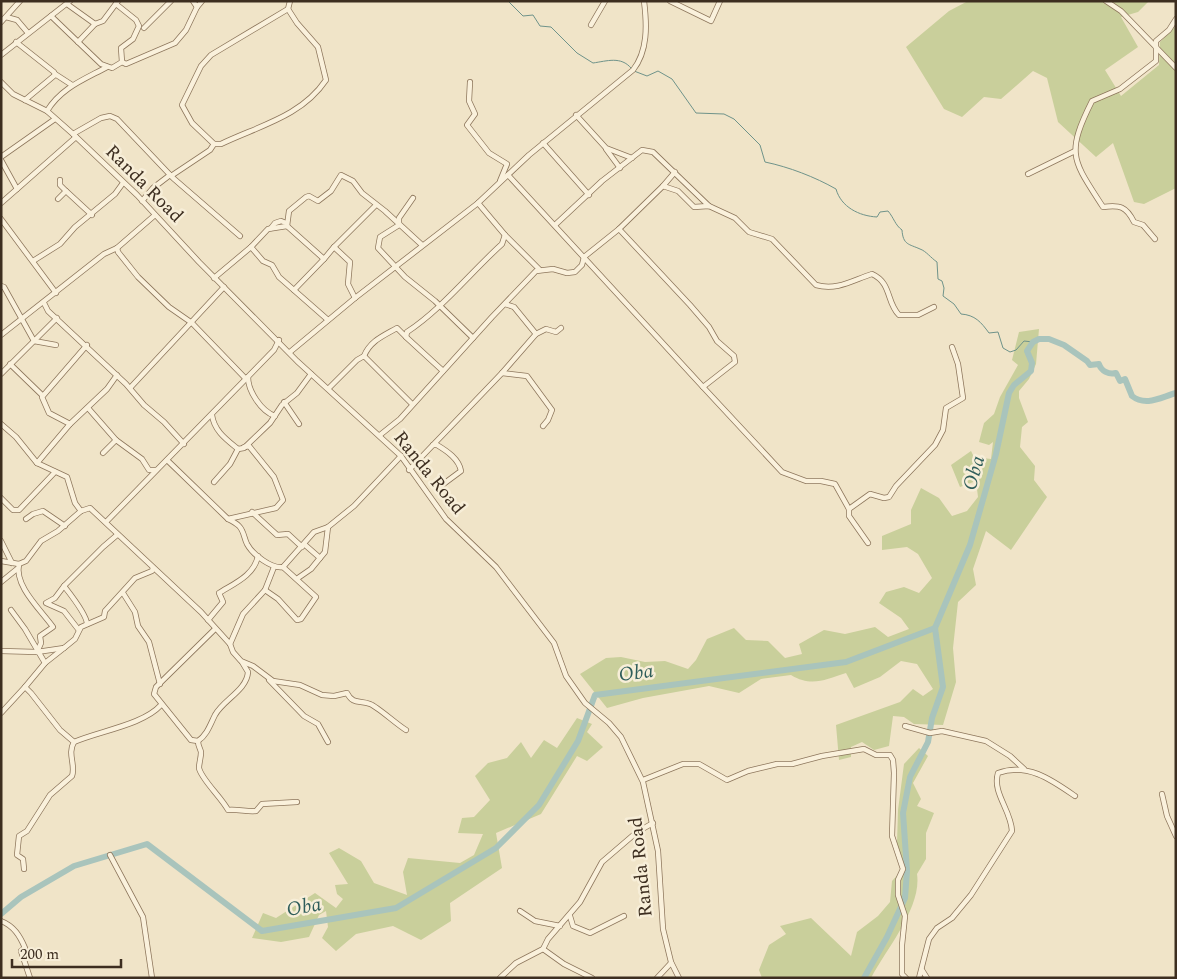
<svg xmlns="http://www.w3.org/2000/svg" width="1177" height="979" font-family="Spectral,serif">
<rect width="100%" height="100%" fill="#f0e4c8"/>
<g fill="#c9cf9b">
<polygon points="968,1 1149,1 1138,12 1121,17 1138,47 1105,70 1121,96 1159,65 1160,42 1176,26 1176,188 1144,204 1134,202 1113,143 1096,157 1058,122 1047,78 1033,71 1001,99 984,97 962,117 944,109 906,47 949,11"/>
<path d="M 1039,329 L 1036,364 L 1029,379 L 1019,391 L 1019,398 L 1028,422 L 1022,427 L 1020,447 L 1035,466 L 1034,480 L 1047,497 L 1011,550 L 986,531 L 973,569 L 976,585 L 958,602 L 953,648 L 956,682 L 943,725 L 914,724 L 904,717 L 893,716 L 889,746 L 874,750 L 862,742 L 851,747 L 851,757 L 839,760 L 836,725 L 900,702 L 913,689 L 923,696 L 933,689 L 917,664 L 901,661 L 880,677 L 854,688 L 846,673 C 825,680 811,687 791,675 L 761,679 L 739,693 L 709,686 L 643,698 L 607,708 L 580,674 L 606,658 L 621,657 L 645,662 L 665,661 L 688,669 L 696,660 L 707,639 L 734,628 L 746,640 L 768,641 L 785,658 L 802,654 L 799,644 L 824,630 L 845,634 L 875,627 L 888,637 L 909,629 L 901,618 L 879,603 L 886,592 L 904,587 L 919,593 L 932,578 L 918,554 L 907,547 L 882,550 L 882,536 L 911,524 L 911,510 L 921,488 L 939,498 L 952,516 L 967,511 L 978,497 L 976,481 L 960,487 L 951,465 L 971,451 L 974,457 L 991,459 L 993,442 L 989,445 L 979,442 L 984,423 L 994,414 L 1000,397 L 1018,365 L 1012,360 L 1019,332 Z"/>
<polygon points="577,718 592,724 587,732 603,747 587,761 577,756 541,814 496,833 502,868 450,903 451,921 421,940 393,926 356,934 336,951 322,938 328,927 326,911 319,915 309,937 281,942 252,938 263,913 276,918 315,893 336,908 343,899 337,894 335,885 348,884 329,853 339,848 361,861 374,883 407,895 403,872 408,858 460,863 474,855 483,834 458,833 462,818 474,817 490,800 475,776 488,763 507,758 521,742 531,758 544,740 557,748"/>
<path d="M 919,748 L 928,756 L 913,783 L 921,799 L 917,806 L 934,813 L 926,833 L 926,859 L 917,874 C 922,907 887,948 871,978 L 762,978 L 759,970 L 769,945 L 786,934 L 780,926 L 811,918 L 851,956 L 857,932 L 878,916 L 890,902 L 892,881 L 905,867 L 897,843 L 898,810 L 904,764 Z"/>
</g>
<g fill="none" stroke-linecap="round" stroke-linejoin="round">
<g stroke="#6f938a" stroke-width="1">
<path d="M 508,1 L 523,16 L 533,15 L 540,26 L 551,27 L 577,53 L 593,63 C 607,61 621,56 631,68"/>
<path d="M 634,71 L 647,76 L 658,71 L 672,79 L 696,113 L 724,114 L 734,119 L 760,145 L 765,162 C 789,167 815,177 836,189 C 841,207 859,216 877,217 L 880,212 L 888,211 C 894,218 895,225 902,230 C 903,245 909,244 920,249 C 926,251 931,258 937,262 L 938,279 L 942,281 L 944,288 L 943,296 L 954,304 L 961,314 C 975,315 981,322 989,333 L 998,332 L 1003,348 L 1010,352 L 1016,350 L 1024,341 L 1033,342"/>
</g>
<g stroke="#a9c4bc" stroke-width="6">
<path d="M 1,914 L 21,897 L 74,866 L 147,844 L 262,931 L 396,908 L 496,848 L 539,805 L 578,741 L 595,695 L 846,662 L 935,628 L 970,545 L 996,454 L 1009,393 L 1014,385 L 1031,371 L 1032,363 L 1027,351 L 1033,342 L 1039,339 L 1049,339 L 1064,345 L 1087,361 L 1090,365 L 1099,364 C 1101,371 1109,375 1116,373 L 1120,381 L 1125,379 L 1132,396 C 1146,407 1161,397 1176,393"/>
<polyline points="864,978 887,937 905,898 907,871 903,813 910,777 928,742 932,718 943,687 935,628"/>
</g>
<g stroke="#8d765c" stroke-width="6">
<g id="minor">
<polyline points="670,1 711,21 720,1"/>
<polyline points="1106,1 1121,11 1176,68"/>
<polyline points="67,4 95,24 103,21 118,1"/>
<polyline points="197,7 202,1"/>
<polyline points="51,16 101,64 112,68 122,62 121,48 133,39 139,26 136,20 116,4"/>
<polyline points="6,17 17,20 28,33"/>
<polyline points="1,22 20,1"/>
<polyline points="591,25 605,1"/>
<polyline points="144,28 171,1"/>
<polyline points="16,42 54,72 55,75 25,100"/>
<polyline points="78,42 95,24"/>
<polyline points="1,55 70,1"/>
<polyline points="122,62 126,64 175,43 186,30 197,7 193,1"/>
<polyline points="55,74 72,85"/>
<polyline points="1,82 13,94 47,111 73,134 137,195 199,262 297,361 401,456 446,519 496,567 554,643 566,676 585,703 609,723 621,737 643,782 658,851 663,929 671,962 679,978"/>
<polyline points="470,82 469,101 475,114 467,125 489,153 507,164 500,181"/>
<path d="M 47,111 C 61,88 83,80 107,67"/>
<polyline points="576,115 606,148 632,158"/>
<polyline points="73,134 101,118 110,116 117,119 173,178 240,236"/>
<polyline points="543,143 589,195"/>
<polyline points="214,144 192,123 182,105 201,66 211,55 288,9 290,1"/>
<polyline points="606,149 620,168"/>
<polyline points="1,157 55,119"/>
<polyline points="1,160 17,189 76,137"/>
<polyline points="1028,174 1075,151"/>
<path d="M 508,175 L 703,387 L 735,362 L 734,356 L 717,341 L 709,327 L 690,305 L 619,229 L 663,186 L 678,191 L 694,207 L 709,206 L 735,218 L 749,232 L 772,239 L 816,285 C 837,291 853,280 872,274 C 892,283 886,302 899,315 L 918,315 L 934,307"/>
<path d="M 171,176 L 210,150 L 214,144 L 221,144 C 258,126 301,117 326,80 L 318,47 L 297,23 L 288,9"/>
<polyline points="60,180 60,185 66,191"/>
<polyline points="663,186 675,172"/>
<polyline points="413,198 399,218 399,225 380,237 378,248 405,277 435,301 473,338"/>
<polyline points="58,199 66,191 92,215"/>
<polyline points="142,201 153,188 170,175"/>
<polyline points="1,203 17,189"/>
<polyline points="478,203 505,235 540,270"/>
<polyline points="1,219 56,293"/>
<polyline points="555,225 602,181 642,150 653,152 709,206"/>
<polyline points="287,226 324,259 334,247 350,262 348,284 355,298"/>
<polyline points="271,228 275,223 281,221 286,223"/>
<path d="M 1155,239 L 1143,225 L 1134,222 C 1126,206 1120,205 1103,207 C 1073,160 1065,155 1092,101 L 1120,89 L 1156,61 L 1156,41 L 1169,30 L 1176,19"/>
<polyline points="251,247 263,261 272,265 279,277 328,320"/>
<polyline points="334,247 376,205"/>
<polyline points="117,248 118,252 138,277 169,307 192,323 246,379"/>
<polyline points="33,261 60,244 75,227 115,194 123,183"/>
<polyline points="214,278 251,247 268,229 287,226 289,211 306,197 309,196 318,201 331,191 341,175 353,181 362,193 385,211 422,245"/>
<polyline points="1,286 4,287 34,341 57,318"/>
<polyline points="294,290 324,259"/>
<polyline points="44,303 48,311 126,384 144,405 164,422 184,444"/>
<polyline points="505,304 514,307 536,334"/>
<polyline points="1,335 104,254 117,248 155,215"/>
<polyline points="406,337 443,371"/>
<path d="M 290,352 L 355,298 L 478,203 L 529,155 L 633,70 C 648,51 647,25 644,1"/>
<path d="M 364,356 C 370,341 383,336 397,328 L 406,337 L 407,332 C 442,309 470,273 502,244 L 505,235"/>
<polyline points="10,364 42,395"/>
<polyline points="502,373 527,376 552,410 548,420 543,426"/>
<polyline points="1,374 34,341 56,345"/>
<path d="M 248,377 C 248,391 261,411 275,416"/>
<polyline points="703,387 782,472 806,481 821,481 835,484 849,509 849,516 868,543"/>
<polyline points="130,388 224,287"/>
<polyline points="329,388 357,360 364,356 412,404"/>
<polyline points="284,402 299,424"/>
<polyline points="88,408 116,440"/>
<path d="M 212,415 C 214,431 227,440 238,449 L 244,448 L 270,423 L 282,405 L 297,393 L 311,374"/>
<polyline points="1,424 16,437 37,463 67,477 75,503 81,511"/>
<polyline points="70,424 49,413 42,397 87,345"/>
<polyline points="380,435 400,419 492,317 536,271 553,269 567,273 575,272 582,265 584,257 619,229"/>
<path d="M 433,445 L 437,445 C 447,451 459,459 461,471 L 438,488"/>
<polyline points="103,453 116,440 142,459 149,470 156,470"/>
<path d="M 167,460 L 228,519 C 232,521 236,523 239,526 C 244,531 244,538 247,544 C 253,555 272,569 283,567 L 316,597 L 301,619 L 297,620 L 278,599 L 265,590"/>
<polyline points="37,463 70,424 107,389 117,375"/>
<polyline points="409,470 502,373 536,334 546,329 556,332 561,328"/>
<polyline points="214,482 230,464 238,449"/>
<polyline points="1,498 13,510 19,510 55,472"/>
<polyline points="849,509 870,494 884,498 889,497 896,486 935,445 943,430 946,408 963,398 958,364 952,347"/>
<polyline points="252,512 277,535 288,534 302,547"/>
<polyline points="26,519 33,514 43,511 65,526"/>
<polyline points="228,519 276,508 283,500 274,477 249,446 244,447"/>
<polyline points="106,522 274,350 279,340"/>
<polyline points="1,541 12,563"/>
<polyline points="304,544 320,558 325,552 328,527"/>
<path d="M 1,561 L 19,564 L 26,561 L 41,541 L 58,531 L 81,511 L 90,508 L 201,612 L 230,644 L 233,652 L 241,661 L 253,666 L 273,681 L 300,685 L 322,695 L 334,696 L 347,693 C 353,705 360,700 370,704 C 378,707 396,724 406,730"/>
<path d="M 19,564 C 14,586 41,610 53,627 L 40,636 L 41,643 L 37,652"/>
<polyline points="283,567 314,532 328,527 354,506 401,456"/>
<polyline points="298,578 311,569 320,558"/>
<polyline points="1,582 17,569"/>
<polyline points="64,586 55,598 46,603 64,611 78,629"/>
<polyline points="123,593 135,612 138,626 149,642 160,684"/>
<polyline points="11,610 25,629 45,663"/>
<path d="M 208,620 L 223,602 L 219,593 C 233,584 254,576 258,556"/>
<path d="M 87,624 C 87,615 71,595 64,586 L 103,547 L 117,535"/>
<path d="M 215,629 L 156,687 L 154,694 L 191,740 L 198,741 C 207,735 210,725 215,715 C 223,700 247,690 248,672 L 242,662"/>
<polyline points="230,644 243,614 265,590 274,567"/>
<polyline points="1,651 37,652 64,648 75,639 81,627 104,617 105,611 135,578 152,571 153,568"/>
<polyline points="269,680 304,716 318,724 328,742"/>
<polyline points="1,713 25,687"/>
<polyline points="905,726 930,733 942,731 986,741 1010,756 1024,769"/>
<path d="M 198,741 C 198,746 200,748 201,752 C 201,758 199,763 199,768 C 201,779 222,798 228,810 C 237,809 248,812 256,811 L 262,804 L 297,802"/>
<path d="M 74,742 C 99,731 143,725 161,705"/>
<polyline points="643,780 683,764 699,764 727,780 748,771 777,764 792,764 822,756 864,749 876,755 890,755 893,760 894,773 892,836 903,869 898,880 898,895 905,916 902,945 902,974 906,978"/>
<polyline points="1162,794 1167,816 1176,836"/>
<polyline points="110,855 143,917 152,978"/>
<path d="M 24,869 L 23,859 L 17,855 L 19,836 L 27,831 L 50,795 L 72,776 C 76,765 67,754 74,742 L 60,730 L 31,693 L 25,687 L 45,663 L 64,648"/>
<polyline points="520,911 535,921 560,926"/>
<polyline points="570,916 573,926 590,933 624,916"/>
<path d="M 1,921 C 14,926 20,936 25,948 L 21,951 L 30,978"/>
<polyline points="543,949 564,964 592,978"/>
<polyline points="922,970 927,978"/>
<polyline points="500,978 516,963 543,949 548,939 580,902 602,862 637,832 653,823"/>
<polyline points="657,978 671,963"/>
<path d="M 919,978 L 929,939 L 937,928 L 952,918 L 971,895 L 1012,831 C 1011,810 992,793 998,773 C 1027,762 1052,780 1075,796"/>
</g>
</g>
<use href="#minor" stroke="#faf1dc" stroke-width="4.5"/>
</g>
<g text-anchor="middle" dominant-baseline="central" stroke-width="5" stroke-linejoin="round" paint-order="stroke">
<g font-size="19" fill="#3d2e20" stroke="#f7eed8">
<text transform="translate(144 184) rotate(45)">Randa Road</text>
<text transform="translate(429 473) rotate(51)">Randa Road</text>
<text transform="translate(641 867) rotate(-96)">Randa Road</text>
</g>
<g font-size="20" font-style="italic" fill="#2f5d5a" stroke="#f7eed8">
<text transform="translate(974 473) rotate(-74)">Oba</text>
<text transform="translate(636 673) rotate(-7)">Oba</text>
<text transform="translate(304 907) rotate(-10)">Oba</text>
</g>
</g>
<rect width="1177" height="979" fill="none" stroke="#3d2e20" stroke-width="5"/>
<path d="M12 959v8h109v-8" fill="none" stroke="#3d2e20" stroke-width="2.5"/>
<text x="20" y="959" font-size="15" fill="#3d2e20" stroke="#f7eed8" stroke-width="4" paint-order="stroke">200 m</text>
</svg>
